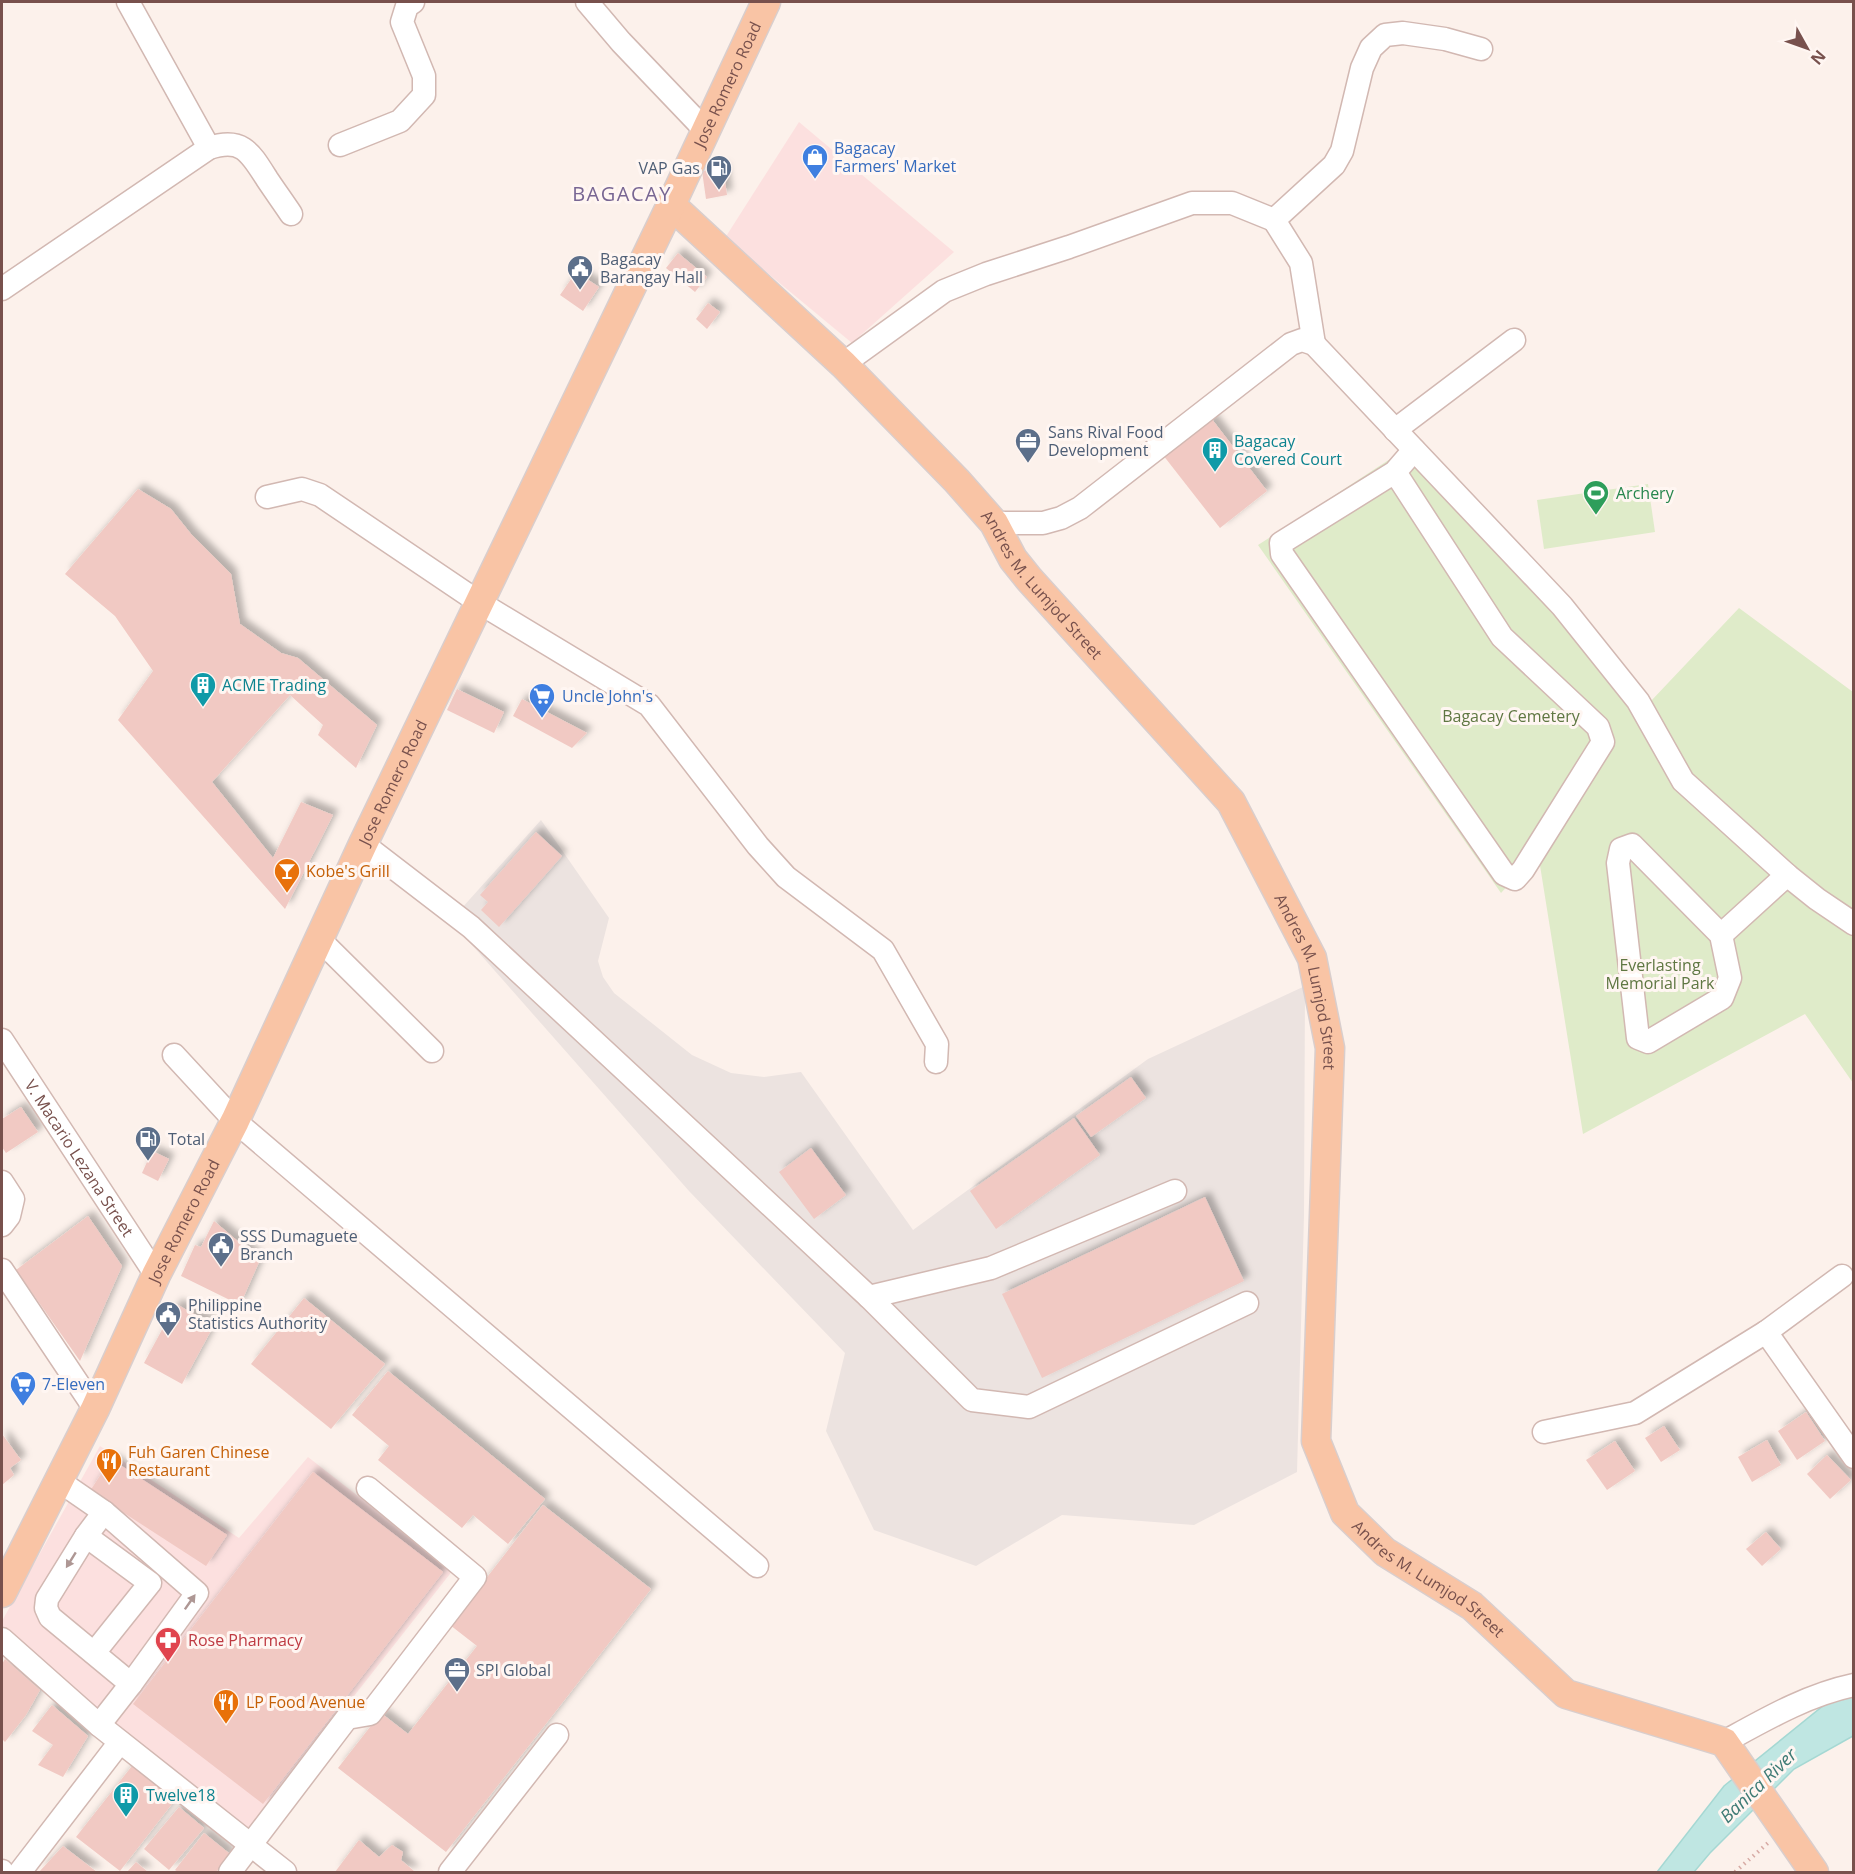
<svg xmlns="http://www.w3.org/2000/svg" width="1855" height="1874" font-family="'Open Sans',sans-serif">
<defs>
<filter id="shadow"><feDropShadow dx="5.5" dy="-5.5" stdDeviation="3" flood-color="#0004"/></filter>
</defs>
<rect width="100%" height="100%" fill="#fcf1eb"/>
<g fill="#fce0df">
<polygon points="799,122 954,252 852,343 725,238"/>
<polygon points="100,1446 239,1538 308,1457 453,1570 248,1831 2,1631 2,1621"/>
</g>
<polygon fill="#ece3e0" points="541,820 609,918 598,961 603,977 614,993 692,1055 731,1073 764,1077 801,1072 913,1230 1148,1059 1305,986 1304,1215 1297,1472 1194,1525 1062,1515 976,1566 874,1530 826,1431 845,1353 689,1191 457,928 461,909"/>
<g fill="#dfebc9">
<polygon points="1404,450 1651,701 1739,608 1853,692 1853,1083 1805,1014 1583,1134 1538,853 1501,893 1258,545"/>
<polygon points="1648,484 1655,532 1544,549 1537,500"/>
</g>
<polygon fill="#bfe6e2" stroke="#a5d8d3" stroke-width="1.5" points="1853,1692 1853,1736 1794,1769 1710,1853 1694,1872 1657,1872 1724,1786 1834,1697"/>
<g fill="#f1c9c3" filter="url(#shadow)">
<polygon points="723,168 727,195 706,199 702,171"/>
<polygon points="678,253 707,277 695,292 666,268"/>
<polygon points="576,272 599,287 583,311 560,295"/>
<polygon points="708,303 720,312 707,329 696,319"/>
<polygon points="1211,418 1267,491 1220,528 1163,455"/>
<polygon points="138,489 171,509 191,534 231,574 240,624 281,653 298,658 377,725 356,768 318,735 323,725 290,695 212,782 273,858 301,802 333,815 285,909 118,720 153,671 115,616 65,574"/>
<polygon points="457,689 504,712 494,733 447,710"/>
<polygon points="522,699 587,733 572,748 513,716"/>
<polygon points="536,832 562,856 499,927 481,910 488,902 480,895"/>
<polygon points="1131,1077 1146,1098 1091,1137 1076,1116"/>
<polygon points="21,1107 38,1132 6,1153 2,1147 2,1119"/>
<polygon points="1074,1118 1100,1155 996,1229 970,1191"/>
<polygon points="811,1148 846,1195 814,1219 779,1172"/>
<polygon points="152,1151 169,1159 158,1181 142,1173"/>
<polygon points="1205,1197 1244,1281 1042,1378 1002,1294"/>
<polygon points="88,1216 122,1266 80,1361 16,1270"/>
<polygon points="214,1221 260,1260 240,1305 181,1276 195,1245 201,1247"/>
<polygon points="304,1298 385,1364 331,1429 251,1364"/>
<polygon points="176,1304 214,1325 182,1384 144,1363"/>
<polygon points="388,1371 545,1499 508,1544 473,1515 462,1528 378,1460 389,1446 352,1415"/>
<polygon points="1806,1412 1825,1441 1797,1460 1778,1431"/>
<polygon points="1664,1426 1680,1450 1661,1462 1645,1438"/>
<polygon points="2,1434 21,1460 10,1468 14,1475 2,1485"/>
<polygon points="1767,1440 1781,1465 1752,1482 1738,1457"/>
<polygon points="1615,1441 1635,1471 1607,1490 1586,1460"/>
<polygon points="1827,1455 1851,1480 1830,1499 1807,1474"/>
<polygon points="111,1459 227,1535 206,1566 90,1491"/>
<polygon points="313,1472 443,1572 263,1804 133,1704"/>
<polygon points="543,1505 651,1589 446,1852 338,1768 381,1713 408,1734 477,1646 450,1625"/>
<polygon points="1766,1532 1781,1549 1762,1566 1746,1549"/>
<polygon points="5,1659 40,1690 26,1715 5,1742 2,1739 2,1664"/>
<polygon points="52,1705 88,1736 63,1777 38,1765 53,1745 32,1731"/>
<polygon points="132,1766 175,1800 120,1871 76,1837"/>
<polygon points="179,1807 204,1828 169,1870 144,1849"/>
<polygon points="204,1833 230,1854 216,1872 178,1872 175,1870"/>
<polygon points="359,1840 379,1857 392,1845 403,1852 401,1860 414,1871 413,1872 335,1872"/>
<polygon points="63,1846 93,1869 97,1872 39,1872"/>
<polygon points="136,1862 148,1872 127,1872"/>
</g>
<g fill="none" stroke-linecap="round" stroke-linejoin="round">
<g stroke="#d2b8b2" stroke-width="25">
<g id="minor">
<polyline points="128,2 209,148"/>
<polyline points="587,2 621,42 706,131"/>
<polyline points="340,145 400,121 424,95 424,76 402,22 407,6 413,2"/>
<path d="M 2,289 L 209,148 C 242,137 250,152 267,179 C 275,191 283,202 291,214"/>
<polyline points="1314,344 1301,263 1274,220 1334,165 1342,151 1362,68 1371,48 1385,35 1403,33 1445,39 1481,49"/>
<polyline points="843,364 944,291 986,274 1069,247 1192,203 1232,203 1274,220"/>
<polyline points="1395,430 1514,340"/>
<polyline points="1395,472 1502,637 1598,727 1603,742 1523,870 1515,879 1504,874 1282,554 1281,543 1395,472 1414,450"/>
<polyline points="267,497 302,489 320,495 480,603 649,705 758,846 786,877 883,950 937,1044 936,1062"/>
<polyline points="994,523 1043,523 1061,518 1080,508 1291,344 1302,340 1314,344 1562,606 1638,701 1683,781 1787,875 1817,899 1854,924"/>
<polyline points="363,844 471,927 869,1297 972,1400 1029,1407 1247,1303"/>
<polygon points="1632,845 1721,935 1730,978 1722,998 1648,1042 1638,1038 1618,863 1621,849"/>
<polyline points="1721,935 1787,875"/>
<polyline points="319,939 432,1051"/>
<path id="s1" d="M 2,1040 L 156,1275"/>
<polyline points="174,1055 235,1121 757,1566"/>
<polyline points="2,1182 13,1199 9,1216 2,1225"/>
<polyline points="2,1270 95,1409"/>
<polyline points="869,1297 991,1268 1175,1191"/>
<polyline points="1766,1332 1854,1457"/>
<polyline points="1544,1432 1635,1413 1766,1332 1842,1276"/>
<polyline points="59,1481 104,1512 197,1593 131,1684 99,1725"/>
<polyline points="104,1512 86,1536 47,1599 46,1608 50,1617 131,1684"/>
<polyline points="86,1536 150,1583 94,1653"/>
<polyline points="2,1639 99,1725 285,1872"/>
<path d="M 1724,1742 C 1766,1719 1807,1695 1854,1685"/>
<polyline points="2,1871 2,1872"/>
<polyline points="20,1872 120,1742"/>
<polyline points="230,1872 347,1718 370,1714 475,1577 368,1488"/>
<polyline points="450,1872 557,1735"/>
</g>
</g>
<g stroke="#d9cecd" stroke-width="31">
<g id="major">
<path id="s2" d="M 671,205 L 843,364 L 957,481 L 994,523 L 1013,559 L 1029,579 L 1231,802 L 1312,958 L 1330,1048 L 1316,1441 L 1345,1513 L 1385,1552 L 1472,1606 L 1566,1694 L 1724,1742 L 1814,1872"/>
<path id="s3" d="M 2,1593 L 95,1409 L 156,1275 L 235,1121 L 363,844 L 671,205 L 766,2"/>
</g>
</g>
<polyline stroke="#d7aba5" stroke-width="4" stroke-dasharray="1.5 4.5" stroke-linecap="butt" points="1735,1872 1768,1843"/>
<use href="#minor" stroke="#fff" stroke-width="22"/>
<use href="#major" stroke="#f9c4a5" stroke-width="28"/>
</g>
<defs><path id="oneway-solid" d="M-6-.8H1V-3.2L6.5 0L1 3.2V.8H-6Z" transform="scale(1.5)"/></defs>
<g fill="#ae9794">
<use href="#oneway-solid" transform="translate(71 1560) rotate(122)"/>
<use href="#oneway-solid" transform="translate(190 1602) rotate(-55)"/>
</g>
<defs>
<g id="shop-pin" transform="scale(1.35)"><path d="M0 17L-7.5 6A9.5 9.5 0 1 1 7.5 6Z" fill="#3f7fe0" stroke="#fff6f2"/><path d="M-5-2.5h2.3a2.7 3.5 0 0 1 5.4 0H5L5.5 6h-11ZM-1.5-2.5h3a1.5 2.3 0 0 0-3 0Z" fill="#fff"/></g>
<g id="fuel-pin" transform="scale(1.35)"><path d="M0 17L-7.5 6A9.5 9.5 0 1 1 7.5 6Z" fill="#5c6f8a" stroke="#fff6f2"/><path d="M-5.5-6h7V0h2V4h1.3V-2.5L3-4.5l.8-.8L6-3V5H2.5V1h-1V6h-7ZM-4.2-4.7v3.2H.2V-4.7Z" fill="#fff"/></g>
<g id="civic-pin" transform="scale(1.35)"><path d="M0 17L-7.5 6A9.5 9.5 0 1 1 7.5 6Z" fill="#5c6f8a" stroke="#fff6f2"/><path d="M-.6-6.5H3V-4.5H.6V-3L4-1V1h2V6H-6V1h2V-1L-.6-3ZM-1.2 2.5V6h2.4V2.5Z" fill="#fff"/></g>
<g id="office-pin" transform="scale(1.35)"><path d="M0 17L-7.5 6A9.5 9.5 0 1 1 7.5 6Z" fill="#5c6f8a" stroke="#fff6f2"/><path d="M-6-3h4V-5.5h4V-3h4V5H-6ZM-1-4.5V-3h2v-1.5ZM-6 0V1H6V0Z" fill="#fff"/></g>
<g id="building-pin" transform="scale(1.35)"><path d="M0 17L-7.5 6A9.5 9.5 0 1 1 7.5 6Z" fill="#0f9aa8" stroke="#fff6f2"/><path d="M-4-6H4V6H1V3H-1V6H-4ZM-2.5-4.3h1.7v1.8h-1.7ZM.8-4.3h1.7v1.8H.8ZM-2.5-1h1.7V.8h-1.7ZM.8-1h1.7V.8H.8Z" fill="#fff"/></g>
<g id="stadium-pin" transform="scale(1.35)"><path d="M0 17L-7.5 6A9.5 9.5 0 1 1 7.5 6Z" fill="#2e9e5b" stroke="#fff6f2"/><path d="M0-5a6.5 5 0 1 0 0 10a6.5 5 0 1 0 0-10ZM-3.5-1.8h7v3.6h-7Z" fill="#fff"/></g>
<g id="supermarket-pin" transform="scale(1.35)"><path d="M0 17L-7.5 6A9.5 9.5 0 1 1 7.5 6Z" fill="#3f7fe0" stroke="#fff6f2"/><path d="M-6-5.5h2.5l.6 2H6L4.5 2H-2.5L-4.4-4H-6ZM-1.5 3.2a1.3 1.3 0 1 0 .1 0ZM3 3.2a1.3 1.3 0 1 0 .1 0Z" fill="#fff"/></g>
<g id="bar-pin" transform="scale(1.35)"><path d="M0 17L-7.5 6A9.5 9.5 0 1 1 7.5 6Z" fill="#e8710a" stroke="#fff6f2"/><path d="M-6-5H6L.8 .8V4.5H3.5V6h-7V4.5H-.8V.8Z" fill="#fff"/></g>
<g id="restaurant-pin" transform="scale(1.35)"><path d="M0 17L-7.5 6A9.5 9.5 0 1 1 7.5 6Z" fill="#e8710a" stroke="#fff6f2"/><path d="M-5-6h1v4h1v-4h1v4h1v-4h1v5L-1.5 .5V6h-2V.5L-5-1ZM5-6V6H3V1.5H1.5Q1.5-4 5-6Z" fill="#fff"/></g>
<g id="pharmacy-pin" transform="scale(1.35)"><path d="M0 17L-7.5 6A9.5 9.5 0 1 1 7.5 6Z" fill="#e0444e" stroke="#fff6f2"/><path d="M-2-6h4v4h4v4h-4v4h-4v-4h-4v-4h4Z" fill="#fff"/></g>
</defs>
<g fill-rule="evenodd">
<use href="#shop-pin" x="815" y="157"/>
<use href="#fuel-pin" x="719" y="168"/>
<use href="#civic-pin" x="580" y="268"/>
<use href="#office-pin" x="1028" y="441"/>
<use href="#building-pin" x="1215" y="450"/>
<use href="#stadium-pin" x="1596" y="493"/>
<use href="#building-pin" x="203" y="685"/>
<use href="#supermarket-pin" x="542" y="696"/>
<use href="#bar-pin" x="287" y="871"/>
<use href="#fuel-pin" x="148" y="1139"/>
<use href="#civic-pin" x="221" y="1245"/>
<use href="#civic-pin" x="168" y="1314"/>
<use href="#supermarket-pin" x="23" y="1384"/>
<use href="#restaurant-pin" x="109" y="1461"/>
<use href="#pharmacy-pin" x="168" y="1640"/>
<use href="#office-pin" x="457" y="1670"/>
<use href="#restaurant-pin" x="226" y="1702"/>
<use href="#building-pin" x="126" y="1795"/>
</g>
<g text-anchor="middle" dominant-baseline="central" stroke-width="6" stroke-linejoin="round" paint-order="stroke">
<g font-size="16" fill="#78514d" stroke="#fff6f2">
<text stroke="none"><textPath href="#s3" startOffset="1674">Jose Romero Road</textPath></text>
<text stroke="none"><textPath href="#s2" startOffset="532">Andres M. Lumjod Street</textPath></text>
<text stroke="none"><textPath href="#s3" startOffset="900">Jose Romero Road</textPath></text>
<text stroke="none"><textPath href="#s2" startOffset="1018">Andres M. Lumjod Street</textPath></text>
<text stroke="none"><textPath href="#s1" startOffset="141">V. Macario Lezana Street</textPath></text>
<text stroke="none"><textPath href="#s3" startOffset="414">Jose Romero Road</textPath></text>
<text stroke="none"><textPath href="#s2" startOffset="1666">Andres M. Lumjod Street</textPath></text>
</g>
<g font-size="16" fill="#366cbe" stroke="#fff6f2" text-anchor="start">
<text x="834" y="148">Bagacay<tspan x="834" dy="18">Farmers' Market</tspan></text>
<text x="562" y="696">Uncle John's</text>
<text x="42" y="1384">7-Eleven</text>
</g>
<g font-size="16" fill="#4e5e75" stroke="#fff6f2" text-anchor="start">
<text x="700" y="168" text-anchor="end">VAP Gas</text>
<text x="600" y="259">Bagacay<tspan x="600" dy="18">Barangay Hall</tspan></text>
<text x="1048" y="432">Sans Rival Food<tspan x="1048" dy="18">Development</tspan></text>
<text x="168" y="1139">Total</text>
<text x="240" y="1236">SSS Dumaguete<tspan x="240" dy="18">Branch</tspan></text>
<text x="188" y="1305">Philippine<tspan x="188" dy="18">Statistics Authority</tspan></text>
<text x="476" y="1670">SPI Global</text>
</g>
<g font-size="16" fill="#0d838f" stroke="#fff6f2" text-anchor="start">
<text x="1234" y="441">Bagacay<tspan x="1234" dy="18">Covered Court</tspan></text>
<text x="222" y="685">ACME Trading</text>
<text x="146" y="1795">Twelve18</text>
</g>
<g font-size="16" fill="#27864d" stroke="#fff6f2" text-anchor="start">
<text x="1616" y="493">Archery</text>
</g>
<g font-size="16" fill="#5f7742" stroke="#fff6f2">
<text x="1511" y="716">Bagacay Cemetery</text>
<text x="1660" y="965">Everlasting<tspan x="1660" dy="18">Memorial Park</tspan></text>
</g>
<g font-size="16" fill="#c56008" stroke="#fff6f2" text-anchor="start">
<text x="306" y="871">Kobe's Grill</text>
<text x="128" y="1452">Fuh Garen Chinese<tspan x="128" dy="18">Restaurant</tspan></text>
<text x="246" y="1702">LP Food Avenue</text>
</g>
<g font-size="16" fill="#be3a42" stroke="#fff6f2" text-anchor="start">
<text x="188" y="1640">Rose Pharmacy</text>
</g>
<g font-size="18" font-style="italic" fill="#407c76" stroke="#fff6f2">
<text transform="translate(1758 1785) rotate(-44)">Banica River</text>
</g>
<g font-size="20" letter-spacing="1.5" fill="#786693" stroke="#fff6f2">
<text x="622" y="193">BAGACAY</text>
</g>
</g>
<rect width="1855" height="1874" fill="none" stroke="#78514d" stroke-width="6"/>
<g transform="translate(1807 48) rotate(130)" stroke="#fff6f2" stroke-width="4.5" paint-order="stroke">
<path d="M0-4.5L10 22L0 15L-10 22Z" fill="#78514d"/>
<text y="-9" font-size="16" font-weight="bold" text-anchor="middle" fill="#78514d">N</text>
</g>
</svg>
